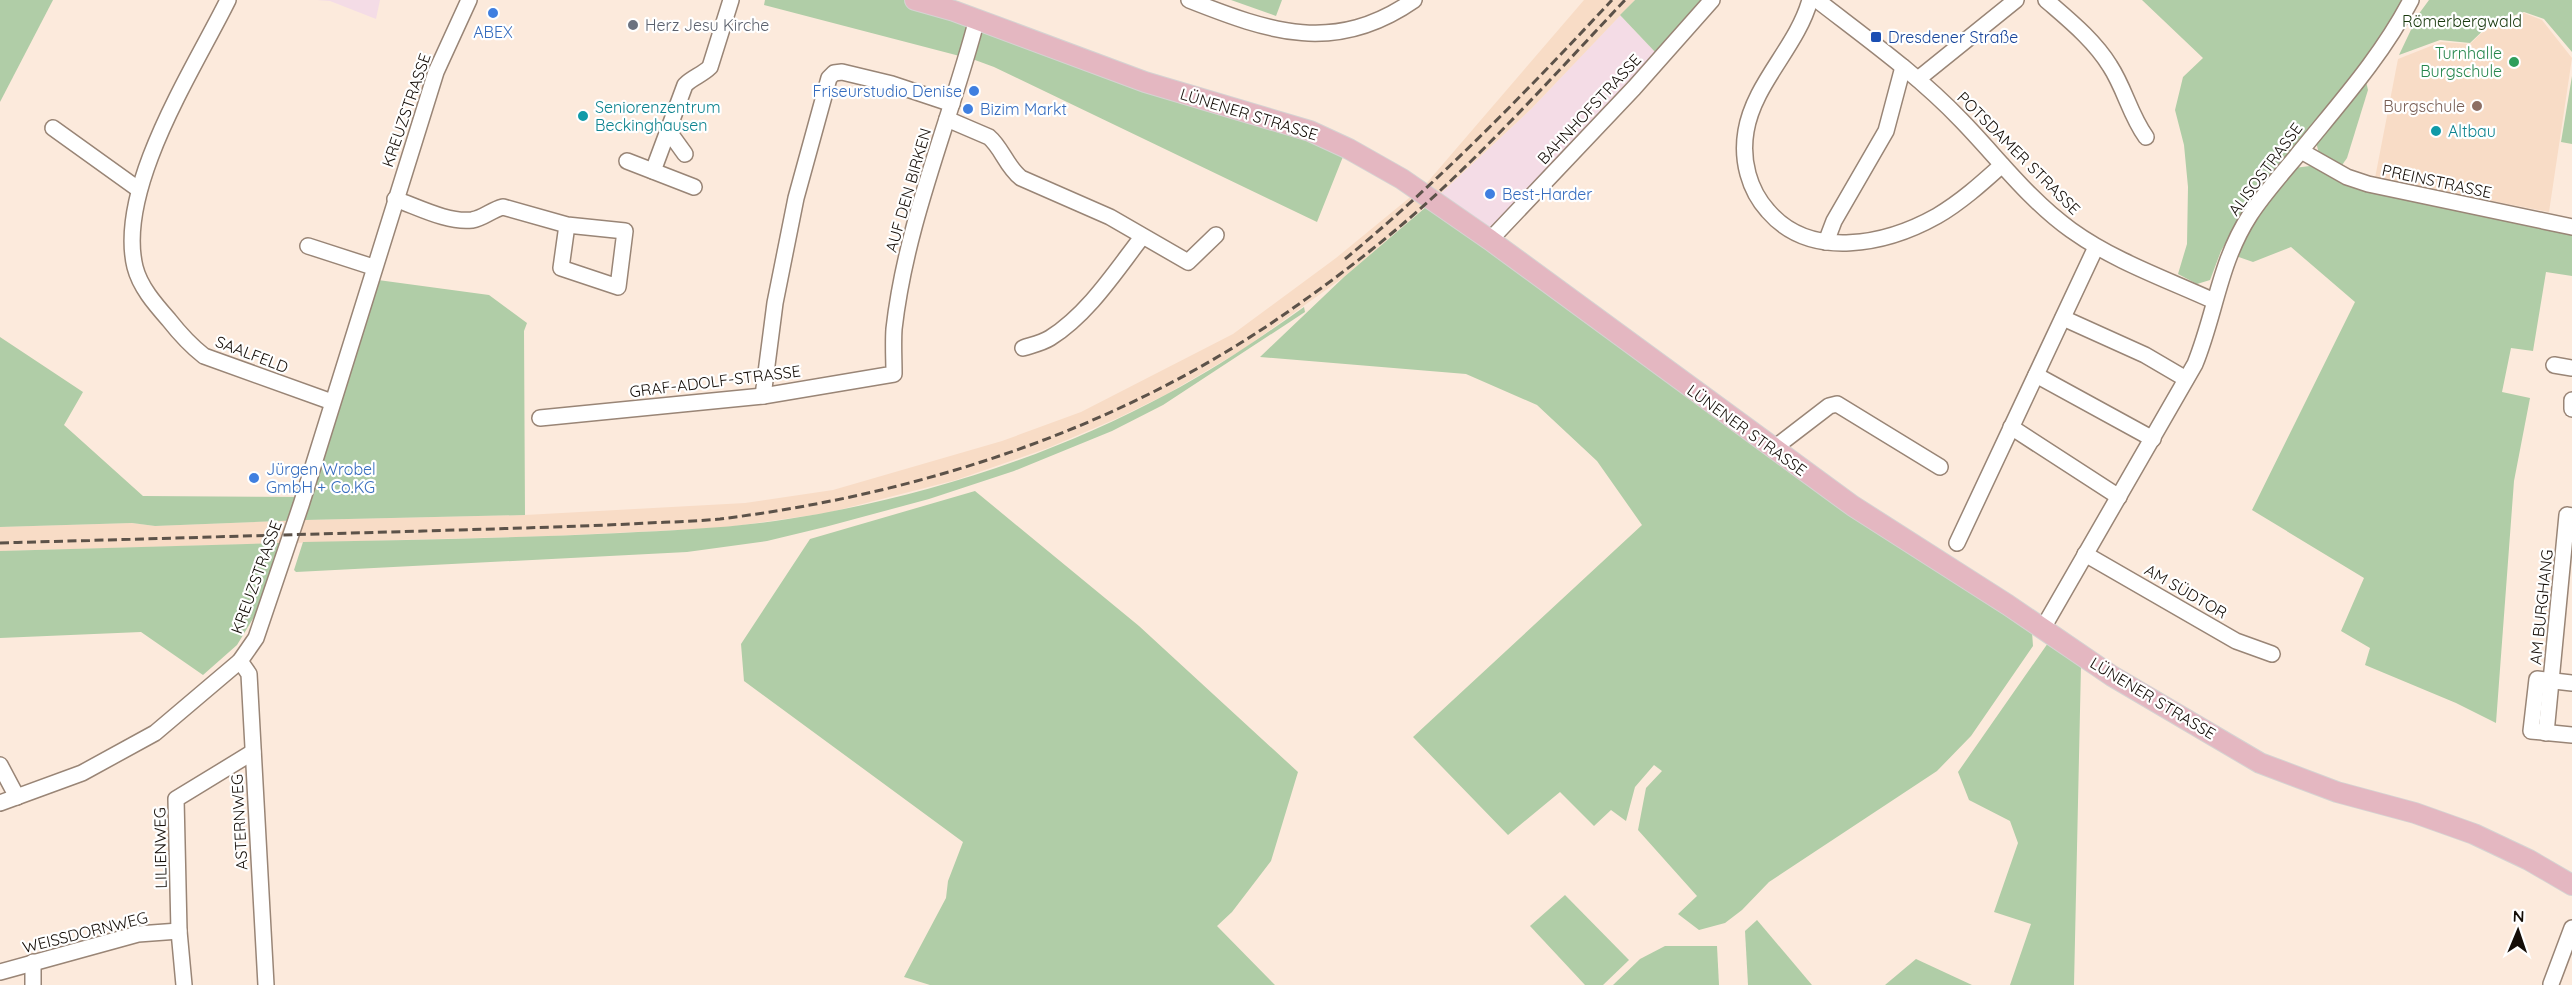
<svg xmlns="http://www.w3.org/2000/svg" width="2572" height="985" font-family="Quicksand,sans-serif">
<rect width="100%" height="100%" fill="#fceadc"/>
<g fill="#f4dce6">
<polygon points="317,0 380,0 376,19 330,1"/>
<polygon points="1620,15 1657,54 1477,241 1439,195 1531,109"/>
</g>
<g fill="#f8dcc6">
<polygon points="1584,0 1635,0 1531,109 1439,195 1344,277 1242,350 1167,394 1118,418 1048,448 956,480 827,513 721,528 551,536 0,551 0,527 132,523 155,526 305,520 525,515 745,503 833,490 1002,441 1081,412 1233,334 1336,258 1425,185"/>
<polygon points="2524,13 2542,20 2572,58 2549,212 2375,178 2398,59 2441,42 2470,44 2490,25"/>
</g>
<g fill="#b0cda7">
<polygon points="0,0 53,0 0,102"/>
<polygon points="765,0 923,0 1348,144 1317,222 994,67 975,60 764,5"/>
<polygon points="1231,0 1282,0 1276,16"/>
<polygon points="1635,0 1707,0 1657,54 1620,15"/>
<polygon points="2142,0 2404,0 2365,60 2246,207 2221,251 2210,280 2197,284 2178,274 2187,244 2188,187 2184,145 2175,110 2183,77 2203,58"/>
<polygon points="2429,0 2572,0 2572,52 2544,19 2524,12 2490,24 2470,43 2440,40 2399,55 2418,15"/>
<polygon points="2572,76 2572,144 2561,142"/>
<polygon points="2366,81 2368,90 2347,158 2340,168 2320,158 2316,142"/>
<polygon points="2310,166 2334,178 2572,234 2572,276 2546,272 2533,351 2511,348 2502,392 2530,398 2514,481 2496,723 2456,703 2365,665 2370,648 2341,631 2364,578 2252,510 2355,302 2291,247 2253,262 2233,255 2256,215 2294,168"/>
<polygon points="1426,207 1477,241 1875,530 2032,632 2033,646 1971,736 1937,771 1769,882 1742,910 1725,923 1699,930 1678,914 1697,896 1638,830 1646,788 1662,771 1654,765 1635,787 1626,821 1611,810 1594,826 1560,792 1508,835 1413,737 1642,525 1597,461 1537,405 1466,374 1260,357 1344,277"/>
<polygon points="378,280 489,295 527,323 524,331 525,515 305,520 155,526 132,523 0,527 0,337 83,392 64,425 143,496 312,497"/>
<path d="M 1304,307 L 1305,312 L 1163,405 L 1112,431 L 1014,471 L 929,499 L 825,527 L 767,541 L 687,552 L 296,572 L 294,570 L 303,542 C 409,540 514,538 620,533 C 676,530 732,528 788,519 C 918,499 1050,457 1167,394 C 1215,369 1260,338 1304,307 Z"/>
<polygon points="975,491 1139,626 1298,772 1271,861 1232,912 1217,926 1275,985 930,985 904,977 946,898 948,881 963,842 744,681 741,644 810,539"/>
<polygon points="280,543 257,612 237,645 203,675 141,632 0,638 0,551"/>
<polygon points="2048,643 2081,665 2074,985 2010,985 2031,924 1994,912 2018,843 2010,821 1969,800 1958,772"/>
<polygon points="1565,895 1629,960 1603,985 1585,985 1530,926"/>
<polygon points="1757,920 1812,985 1748,985 1745,931"/>
<polygon points="1665,946 1717,946 1719,985 1613,985 1640,959"/>
<polygon points="1916,959 1972,985 1885,985"/>
</g>
<g fill="none" stroke-linecap="round" stroke-linejoin="round">
<g stroke="#998576" stroke-width="18">
<g id="minor">
<path d="M 228,0 C 194,69 116,188 135,267 C 140,287 155,304 169,320 C 180,334 190,345 204,356 L 332,402"/>
<path d="M 1189,0 C 1270,32 1335,55 1414,0"/>
<path d="M 1810,0 C 1797,47 1754,83 1746,131 C 1741,160 1749,190 1768,211 C 1811,261 1887,244 1937,216 C 1961,202 1982,183 2002,165"/>
<path d="M 1817,0 C 1866,38 1918,75 1961,120 C 1997,157 2029,200 2071,230 C 2114,261 2166,279 2214,301"/>
<path d="M 2046,0 C 2069,20 2094,40 2110,66 C 2125,89 2130,115 2146,137"/>
<polyline points="1918,79 2016,0"/>
<path d="M 947,119 L 989,137 C 1002,148 1006,166 1021,178 L 1110,217 L 1188,262 L 1216,235"/>
<polyline points="53,128 138,189"/>
<polyline points="667,129 685,154"/>
<polyline points="2301,151 2347,177 2368,184 2572,227"/>
<polyline points="627,161 694,187"/>
<path d="M 653,171 L 685,85 C 693,77 702,75 710,67 L 731,0"/>
<path d="M 395,199 C 418,207 448,223 472,220 C 484,218 491,210 503,207 L 567,225 L 625,231 L 618,287 L 561,268 L 567,225"/>
<polyline points="1490,240 1634,88 1712,0"/>
<polyline points="1826,242 1834,221 1886,131 1903,67"/>
<polyline points="308,246 373,267"/>
<polyline points="2063,318 2145,355 2186,379"/>
<path d="M 1023,348 C 1032,345 1042,343 1050,338 C 1088,314 1115,272 1142,237"/>
<polyline points="2554,365 2572,368"/>
<polyline points="2036,375 2153,439"/>
<polyline points="763,396 775,303 796,198 829,78 834,73 842,72 892,84 952,104"/>
<polyline points="2572,400 2572,409"/>
<path d="M 540,418 L 763,396 L 894,374 C 894,359 893,344 894,329 C 906,222 950,122 977,19"/>
<polyline points="2011,427 2119,497"/>
<polyline points="1773,449 1829,406 1837,404 1940,467"/>
<polyline points="1957,543 2096,247"/>
<polyline points="2085,554 2236,641 2272,654"/>
<path d="M 2043,628 L 2195,364 C 2216,312 2219,263 2250,215 C 2263,195 2280,176 2295,158 C 2336,107 2381,58 2411,0"/>
<polyline points="240,661 249,674 266,985"/>
<polyline points="2572,683 2537,679 2531,731 2572,735"/>
<polyline points="2546,733 2567,515 2572,516"/>
<polyline points="0,765 17,797"/>
<polyline points="0,803 82,773 155,733 240,661 256,638 301,505 436,72 469,0"/>
<polyline points="33,962 33,985"/>
<polyline points="0,972 138,934 179,931"/>
<polyline points="2551,984 2572,928"/>
<polyline points="184,985 179,931 176,799 253,752"/>
</g>
</g>
<g stroke="#d5d3d2" stroke-width="22">
<polyline id="major" points="915,0 954,11 1145,82 1310,131 1349,149 1402,179 1490,240 1853,506 2008,605 2112,676 2260,763 2337,792 2415,813 2474,834 2529,860 2572,885"/>
</g>
<use href="#minor" stroke="#fff" stroke-width="15"/>
<use href="#major" stroke="#e4b7c1" stroke-width="20"/>
<g stroke="#5c5249" stroke-width="3" stroke-dasharray="9 4.5" stroke-linecap="butt">
<path d="M 1345,259 C 1441,180 1527,91 1612,0"/>
<path d="M 0,543 C 141,539 282,535 423,531 C 492,529 561,527 630,524 C 660,522 690,522 720,519 C 921,494 1121,429 1289,311 C 1338,277 1386,240 1430,200 C 1499,137 1561,68 1625,0"/>
</g>
</g>
<g fill="#3f7fe0" stroke="#fff" stroke-width="2">
<circle cx="493" cy="13" r="6"/>
<circle cx="974" cy="91" r="6"/>
<circle cx="968" cy="109" r="6"/>
<circle cx="1490" cy="194" r="6"/>
<circle cx="254" cy="478" r="6"/>
</g>
<circle fill="#6b7280" stroke="#fff" stroke-width="2" cx="633" cy="25" r="6"/>
<rect fill="#1a4fb4" stroke="#fff" stroke-width="2" x="1870" y="31" width="12" height="12" rx="3"/>
<circle fill="#2e9e5b" stroke="#fff" stroke-width="2" cx="2514" cy="62" r="6"/>
<circle fill="#8d6e63" stroke="#fff" stroke-width="2" cx="2477" cy="106" r="6"/>
<g fill="#0f9aa8" stroke="#fff" stroke-width="2">
<circle cx="583" cy="116" r="6"/>
<circle cx="2436" cy="131" r="6"/>
</g>
<g text-anchor="middle" dominant-baseline="central" stroke-width="4.5" stroke-linejoin="round" paint-order="stroke">
<g font-size="16" fill="#18380d" stroke="#fff">
<text x="2462" y="21">Römerbergwald</text>
</g>
<g font-size="16" fill="#5b616d" stroke="#fff" text-anchor="start">
<text x="645" y="25">Herz Jesu Kirche</text>
</g>
<g font-size="16" fill="#366cbe" stroke="#fff" text-anchor="start">
<text x="493" y="32" text-anchor="middle">ABEX</text>
<text x="962" y="91" text-anchor="end">Friseurstudio Denise</text>
<text x="980" y="109">Bizim Markt</text>
<text x="1502" y="194">Best-Harder</text>
<text x="266" y="469">Jürgen Wrobel<tspan x="266" dy="18">GmbH + Co.KG</tspan></text>
</g>
<g font-size="16" fill="#164399" stroke="#fff" text-anchor="start">
<text x="1888" y="37">Dresdener Straße</text>
</g>
<g font-size="16" fill="#27864d" stroke="#fff" text-anchor="end">
<text x="2502" y="53">Turnhalle<tspan x="2502" dy="18">Burgschule</tspan></text>
</g>
<g font-size="16" fill="#785e54" stroke="#fff" text-anchor="end">
<text x="2465" y="106">Burgschule</text>
</g>
<g font-size="16" fill="#0d838f" stroke="#fff" text-anchor="start">
<text x="595" y="107">Seniorenzentrum<tspan x="595" dy="18">Beckinghausen</tspan></text>
<text x="2448" y="131">Altbau</text>
</g>
<g font-size="16" fill="#140d07" stroke="#fff">
<text transform="translate(1589 109) rotate(-47)">BAHNHOFSTRASSE</text>
<text transform="translate(406 110) rotate(-71)">KREUZSTRASSE</text>
<text transform="translate(1249 114) rotate(17)">LÜNENER STRASSE</text>
<text transform="translate(2019 153) rotate(45)">POTSDAMER STRASSE</text>
<text transform="translate(2265 169) rotate(-53)">ALISOSTRASSE</text>
<text transform="translate(2437 181) rotate(12)">PREINSTRASSE</text>
<text transform="translate(908 190) rotate(-74)">AUF DEN BIRKEN</text>
<text transform="translate(252 354) rotate(21)">SAALFELD</text>
<text transform="translate(715 381) rotate(-7)">GRAF-ADOLF-STRASSE</text>
<text transform="translate(1747 430) rotate(36)">LÜNENER STRASSE</text>
<text transform="translate(256 577) rotate(-70)">KREUZSTRASSE</text>
<text transform="translate(2186 591) rotate(30)">AM SÜDTOR</text>
<text transform="translate(2541 607) rotate(-84)">AM BURGHANG</text>
<text transform="translate(2153 698) rotate(31)">LÜNENER STRASSE</text>
<text transform="translate(239 822) rotate(-93)">ASTERNWEG</text>
<text transform="translate(160 848) rotate(-91)">LILIENWEG</text>
<text transform="translate(85 932) rotate(-14)">WEISSDORNWEG</text>
</g>
</g>
<g transform="translate(2518 931) rotate(2)" stroke="#ffffff" stroke-width="4.5" paint-order="stroke">
<path d="M0-4.5L10 22L0 15L-10 22Z" fill="#140d07"/>
<text y="-9" font-size="16" font-weight="bold" text-anchor="middle" fill="#140d07">N</text>
</g>
</svg>
